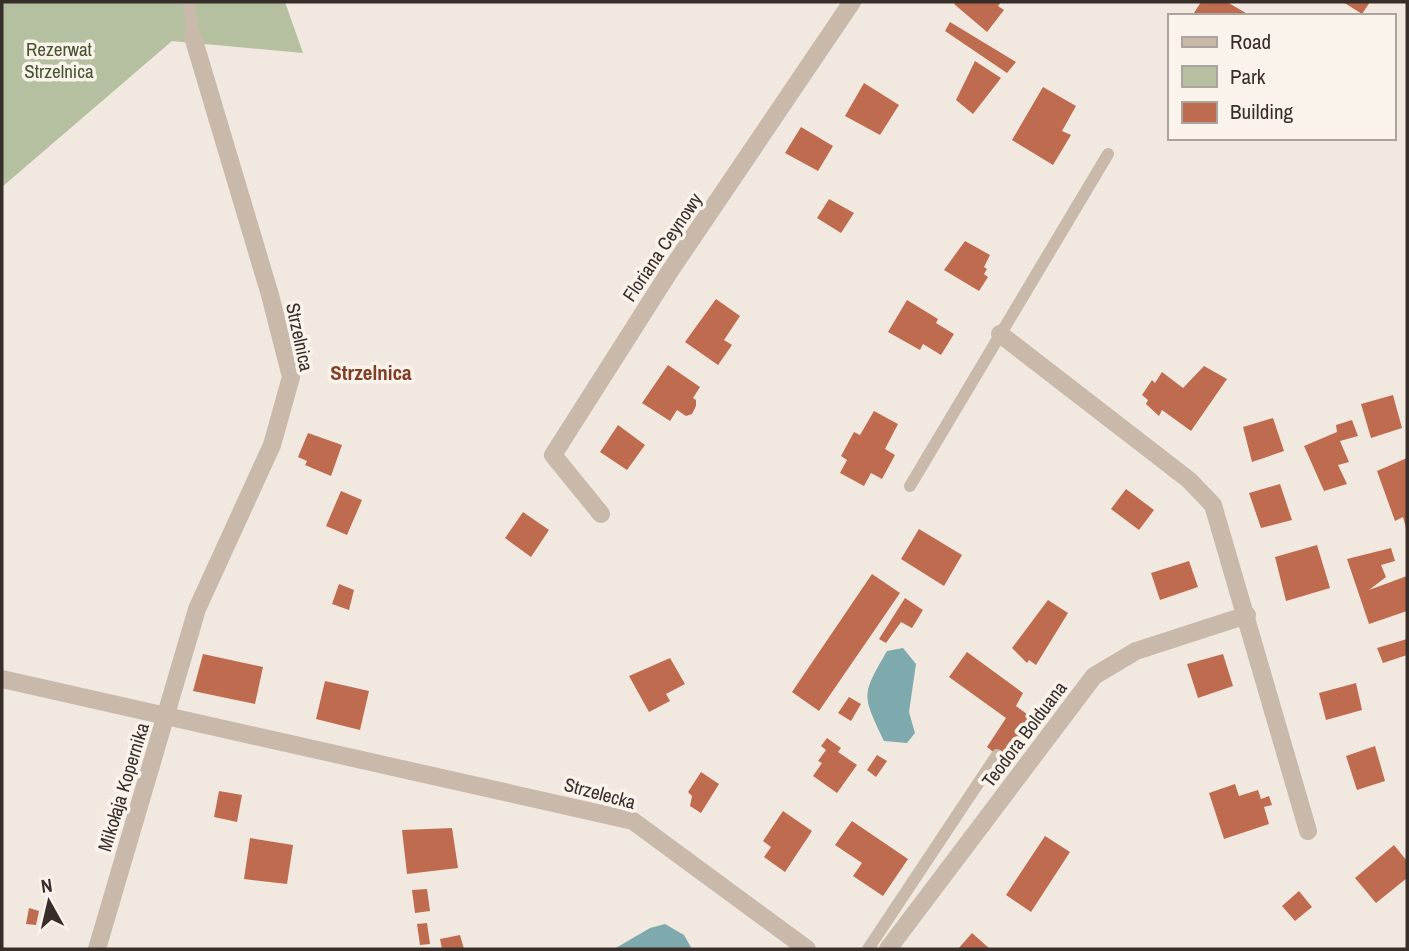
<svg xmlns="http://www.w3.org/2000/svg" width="1409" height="951" font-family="'Archivo Narrow',sans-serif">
<rect width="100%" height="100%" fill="#f1e9df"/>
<polygon fill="#b4c09f" points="2,2 285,2 303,53 172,41 2,187"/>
<g fill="#7faaad">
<path d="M 903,648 L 916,664 L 909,712 L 915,733 L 907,743 L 884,741 C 862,694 861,696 887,651 Z"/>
<polygon points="665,924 684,935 692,949 614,949 650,928"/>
</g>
<g fill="#bf6b4f">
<polygon points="956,2 1001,2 998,6 1004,10 987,32 954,4"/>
<polygon points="1201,2 1227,2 1251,16 1192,16"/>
<polygon points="1343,2 1370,2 1362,14"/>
<polygon points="950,22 1016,62 1007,73 945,31"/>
<polygon points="975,61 1001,78 973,114 956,100"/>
<polygon points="864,83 899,105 880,135 845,116"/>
<polygon points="1043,87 1076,106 1062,131 1071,135 1053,165 1012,140"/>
<polygon points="801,127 833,146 818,171 785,153"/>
<polygon points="829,199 854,213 841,233 817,218"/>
<polygon points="965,241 990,255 984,267 987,269 984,274 988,277 979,291 944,270"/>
<polygon points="716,299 740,316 724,340 732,345 718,365 685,342"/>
<polygon points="907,300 938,319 936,323 954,334 941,355 923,344 920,350 888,332"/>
<polygon points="668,365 700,387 693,398 696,400 696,406 692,414 686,416 677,410 670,421 642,403"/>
<polygon points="1204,366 1227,379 1191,431 1162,410 1159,416 1146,404 1148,400 1142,395 1152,380 1155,383 1162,372 1183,388"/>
<polygon points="1393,395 1402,428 1371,438 1361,404"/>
<polygon points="874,411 898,424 885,449 895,455 882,479 871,473 864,486 840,473 847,460 841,456 854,432 860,435"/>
<polygon points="1273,418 1284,451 1252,462 1243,427"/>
<polygon points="1352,420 1358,436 1340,441 1349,462 1338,465 1347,484 1324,491 1304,446 1337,432 1336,425"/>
<polygon points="618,425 645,445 627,470 600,452"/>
<polygon points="308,433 342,445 331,476 305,465 307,461 298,457"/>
<polygon points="1407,458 1407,528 1406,528 1403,517 1395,521 1377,471"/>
<polygon points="1280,484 1292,520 1261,528 1249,493"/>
<polygon points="1126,489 1154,510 1139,530 1111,509"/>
<polygon points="341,491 362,500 347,535 326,526"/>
<polygon points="523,512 549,530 531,557 505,538"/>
<polygon points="919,529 962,555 944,586 901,559"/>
<polygon points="1317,545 1330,588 1286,601 1275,557"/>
<polygon points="1391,548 1395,561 1381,565 1386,577 1369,590 1407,576 1407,611 1369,624 1347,559"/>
<polygon points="1189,561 1198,587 1160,600 1151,573"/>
<polygon points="872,574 900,593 819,711 792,692"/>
<polygon points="339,584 354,590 349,610 332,604"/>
<polygon points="905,598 923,610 912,628 901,622 886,643 879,639"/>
<polygon points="1048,600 1068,613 1036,665 1029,660 1027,663 1012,648"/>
<polygon points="1407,639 1407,655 1383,663 1377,648"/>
<polygon points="967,652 1023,693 1016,706 1035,720 1006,762 987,747 1006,718 949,677"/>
<polygon points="203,654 263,667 255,704 193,691"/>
<polygon points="1223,654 1233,686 1198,698 1187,664"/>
<polygon points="670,658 685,684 666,694 670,701 649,712 629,676"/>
<polygon points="325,681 369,691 360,730 316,719"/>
<polygon points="1356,683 1362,710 1326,720 1319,693"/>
<polygon points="849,697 861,704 851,721 838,713"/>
<polygon points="827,738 841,748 838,752 857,765 837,793 813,776 822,763 818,761 826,750 821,746"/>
<polygon points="1375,746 1385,781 1357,790 1346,756"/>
<polygon points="877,755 887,761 876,777 867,770"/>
<polygon points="701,772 719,784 701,813 690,806 692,796 688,792"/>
<polygon points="1235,784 1239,796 1258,790 1261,799 1269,796 1272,805 1264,807 1269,824 1224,839 1209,793"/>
<polygon points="219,791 242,795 237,822 214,817"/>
<polygon points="783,811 812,831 785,872 764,857 771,847 763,841"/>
<polygon points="852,821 908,859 883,896 853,876 862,863 835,845"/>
<polygon points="452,828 458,868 407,874 402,830"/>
<polygon points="1045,836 1070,852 1031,912 1006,895"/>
<polygon points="250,838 293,845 287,884 244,879"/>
<polygon points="1394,845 1407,861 1407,878 1376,903 1355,878"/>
<polygon points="427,889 430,911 415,913 412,890"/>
<polygon points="1299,891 1312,907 1295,921 1282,906"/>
<polygon points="29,908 39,911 36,925 26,924"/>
<polygon points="427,923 430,944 420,945 417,924"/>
<polygon points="972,933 990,949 958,949"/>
<polygon points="460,935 464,949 442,949 440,939"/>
</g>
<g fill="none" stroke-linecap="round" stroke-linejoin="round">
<g stroke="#c9b9ab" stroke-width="12">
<polyline points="189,2 193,37"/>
<polyline points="910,486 1108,154"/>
<polyline points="868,949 997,755"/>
</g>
<g stroke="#c9b9ab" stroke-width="18">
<polyline points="1000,334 1189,480 1213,505 1308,831"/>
<polyline points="601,514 553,455 670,271 852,2"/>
<polyline points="2,679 633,821 807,949"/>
<polyline points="97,949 197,609 272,445 291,377 270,295 193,37"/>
<polyline points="888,949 1094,676 1136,651 1247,615"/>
</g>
</g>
<g text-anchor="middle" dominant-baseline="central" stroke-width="7" stroke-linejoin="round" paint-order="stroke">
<g font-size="19" fill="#46542f" stroke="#f9f3eb">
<text x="59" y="49">Rezerwat<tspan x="59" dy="22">Strzelnica</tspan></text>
</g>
<g font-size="19" fill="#372e2a" stroke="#f9f3eb">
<text transform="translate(662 247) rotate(-56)">Floriana Ceynowy</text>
<text transform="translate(300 337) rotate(78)">Strzelnica</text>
<text transform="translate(1024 734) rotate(-53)">Teodora Bolduana</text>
<text transform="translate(123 787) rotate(-73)">Mikołaja Kopernika</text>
<text transform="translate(600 793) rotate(15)">Strzelecka</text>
</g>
<g font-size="21" font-weight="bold" fill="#813e27" stroke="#f9f3eb">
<text x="371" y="372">Strzelnica</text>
</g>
</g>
<rect width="1409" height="951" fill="none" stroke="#372e2a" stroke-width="7"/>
<rect x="1168" y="14" width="228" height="126" fill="#f9f3eb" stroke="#aba49e" stroke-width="2"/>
<rect x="1182" y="37" width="35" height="10" fill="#c9b9ab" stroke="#aba49e" stroke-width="2"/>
<text x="1230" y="49" font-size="21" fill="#372e2a">Road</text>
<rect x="1182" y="66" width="35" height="21" fill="#b4c09f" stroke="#aba49e" stroke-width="2"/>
<text x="1230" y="84" font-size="21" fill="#372e2a">Park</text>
<rect x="1182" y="102" width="35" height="21" fill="#bf6b4f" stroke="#aba49e" stroke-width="2"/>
<text x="1230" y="119" font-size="21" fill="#372e2a">Building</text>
<g transform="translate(49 902) rotate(352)" stroke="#f9f3eb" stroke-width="5" paint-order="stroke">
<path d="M0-5L12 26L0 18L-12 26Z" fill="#372e2a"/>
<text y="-10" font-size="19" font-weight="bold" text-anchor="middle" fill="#372e2a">N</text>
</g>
</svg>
